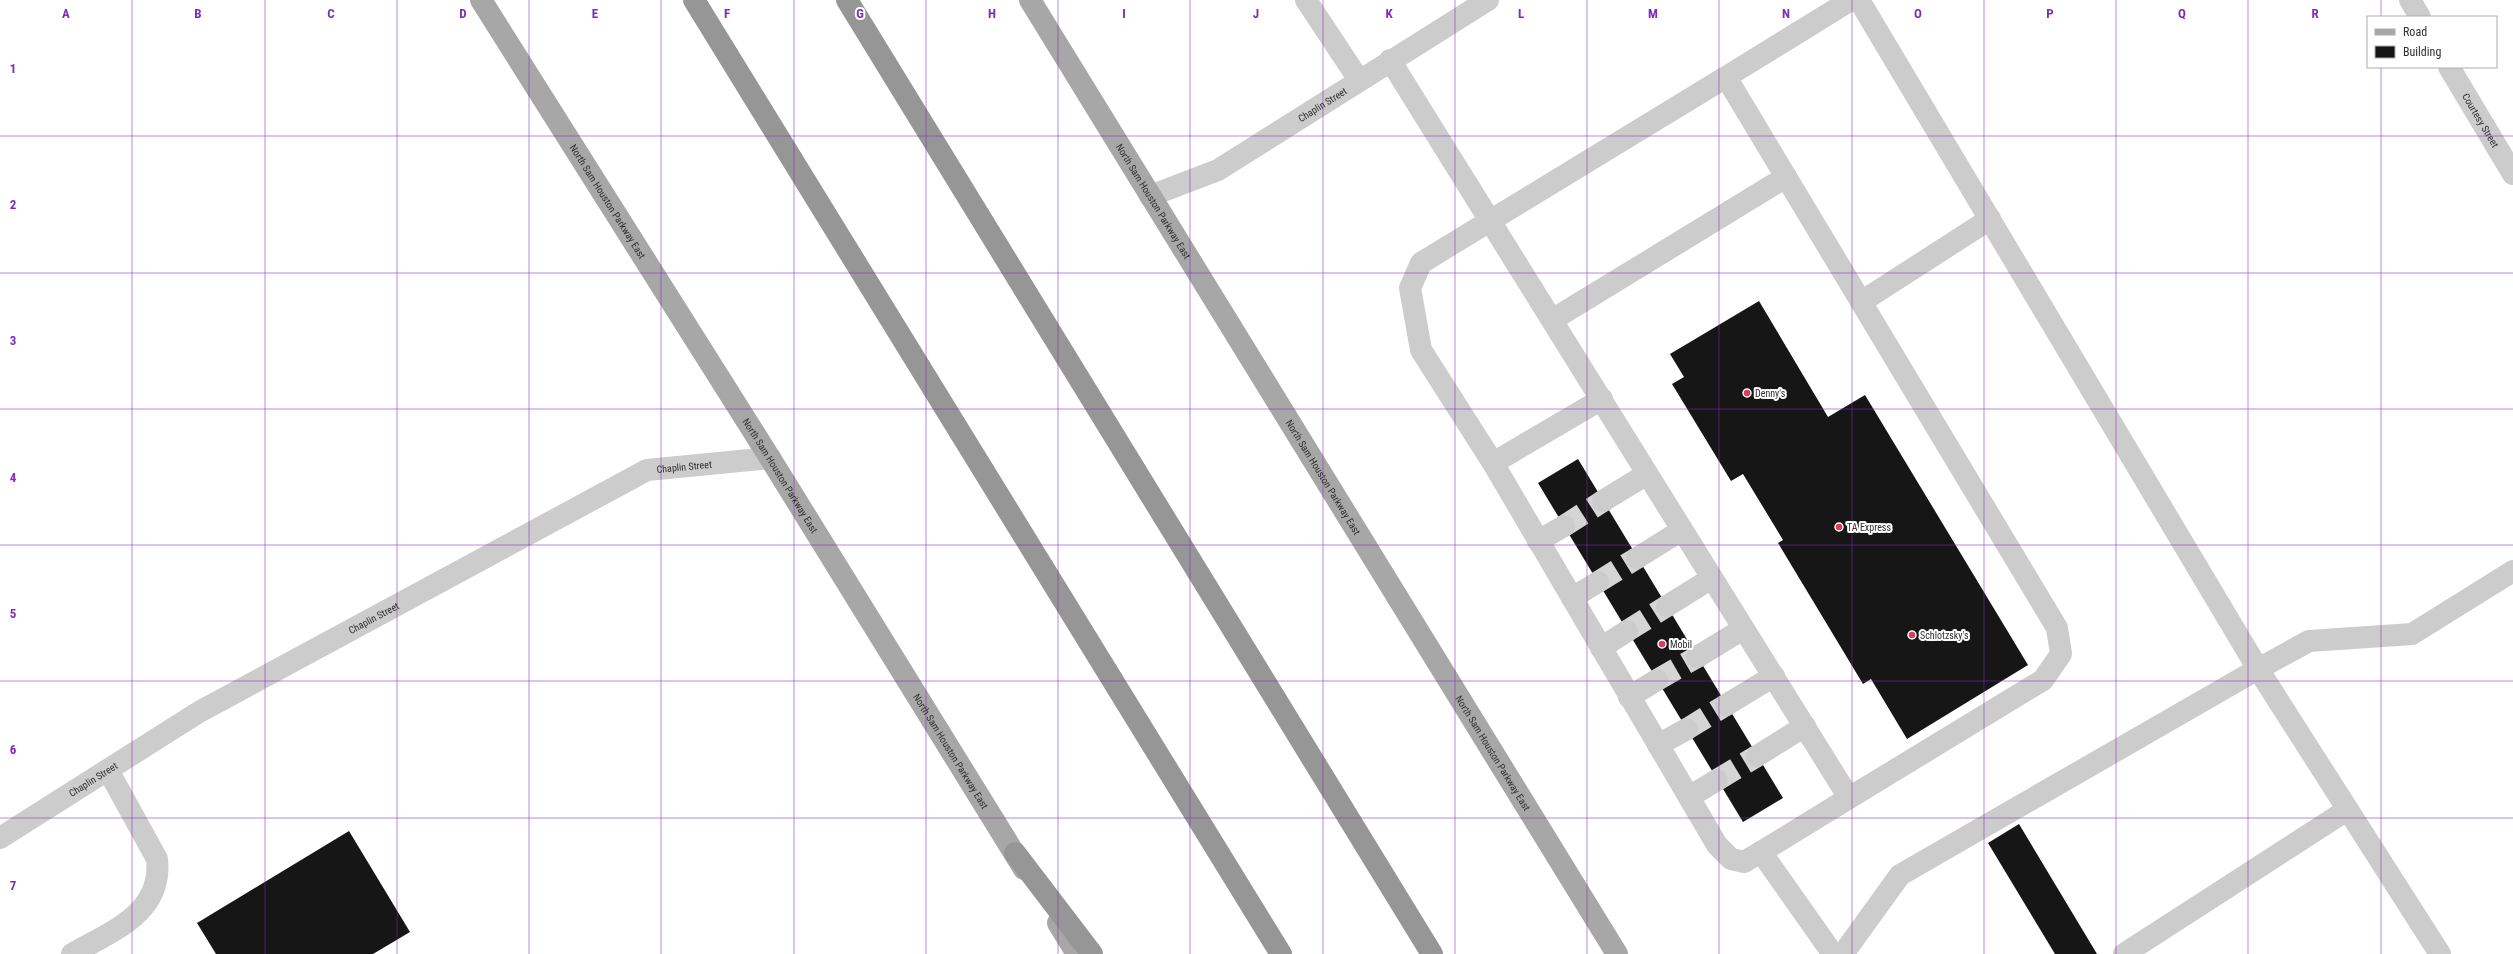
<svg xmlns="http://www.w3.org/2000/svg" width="2513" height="954" font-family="'Roboto Condensed',sans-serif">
<rect width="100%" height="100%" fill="#fff"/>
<g fill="#161616">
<polygon points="1759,301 1828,417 1865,395 2028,665 1907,739 1871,679 1863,684 1778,543 1783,540 1743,474 1731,481 1672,384 1684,377 1670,354"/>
<polygon points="1578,459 1783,798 1743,822 1538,483"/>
<polygon points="2019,824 2097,954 2055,954 1988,843"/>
<polygon points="349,831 410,932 373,954 216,954 197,923"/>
</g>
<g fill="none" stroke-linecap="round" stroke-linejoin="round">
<g stroke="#d5d5d5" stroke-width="22" stroke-dasharray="22 11" stroke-linecap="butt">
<polyline points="1564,526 1603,501"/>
<polyline points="1598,582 1637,558"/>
<polyline points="1627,631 1667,606"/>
<polyline points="1657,680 1697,657"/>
<polyline points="1687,729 1726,705"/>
<polyline points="1717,780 1757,756"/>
</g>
<g stroke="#ccc" stroke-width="22">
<polyline points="1306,0 1359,80"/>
<polyline points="1859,0 2258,669 2440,954"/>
<polyline points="2410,0 2420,17"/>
<polyline points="1390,60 1849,798 1761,852 1833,954"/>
<path id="s1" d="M 2449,67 L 2513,174"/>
<path id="s2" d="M 1150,196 L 1218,170 L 1488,0"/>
<polyline points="1861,302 1990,219"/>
<polyline points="1552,320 1786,177"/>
<polyline points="1602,399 1493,463 1717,845 1731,859 1744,862 1761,852"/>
<polyline points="1493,463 1421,350 1410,288 1421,263 1726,77"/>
<polyline points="1603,501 1647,474"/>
<polyline points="1538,541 1564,526"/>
<polyline points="1637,558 1682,530"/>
<polyline points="1572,598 1598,582"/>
<polyline points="1667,606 1712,578"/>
<polyline points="1601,648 1627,631"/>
<polyline points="1697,657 1743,629"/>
<polyline points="1629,697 1657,680"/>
<polyline points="1726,705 1774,676"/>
<polyline points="1658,745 1687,729"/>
<polyline points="1757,756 1805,726"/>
<polyline points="1689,797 1717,780"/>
<polyline points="1849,798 2043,680 2061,654 2057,628 1726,77 1851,0"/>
<path id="s3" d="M 0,838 L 199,712 L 647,470 L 770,458"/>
<path d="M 72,954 C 112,931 163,913 157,859 L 108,770"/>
<polyline points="1843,954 1900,875 2258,669 2309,641 2412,634 2513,571"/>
<polyline points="2124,954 2347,810"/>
</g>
<g stroke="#a7a7a7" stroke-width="22">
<path id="s4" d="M 481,0 L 770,458 L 1024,869"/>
<path id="s5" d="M 1030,0 L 1617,954"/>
<polyline points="1058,923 1077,954"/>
</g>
<g stroke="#969696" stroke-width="22">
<polyline points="694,0 1281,954"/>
<polyline points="847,0 1432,954"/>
<polyline points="1015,853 1092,954"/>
</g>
</g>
<path fill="none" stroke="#7b2cbf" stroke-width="1" stroke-opacity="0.55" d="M 132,0 L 132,954M 265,0 L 265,954M 397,0 L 397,954M 529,0 L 529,954M 661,0 L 661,954M 794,0 L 794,954M 926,0 L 926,954M 1058,0 L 1058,954M 1190,0 L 1190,954M 1323,0 L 1323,954M 1455,0 L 1455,954M 1587,0 L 1587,954M 1719,0 L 1719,954M 1852,0 L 1852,954M 1984,0 L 1984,954M 2116,0 L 2116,954M 2248,0 L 2248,954M 2381,0 L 2381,17M 2381,67 L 2381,954M 0,136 L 2513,136M 0,273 L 2513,273M 0,409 L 2513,409M 0,545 L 2513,545M 0,681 L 2513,681M 0,818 L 2513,818"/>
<g fill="#db3c5b" stroke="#fff" stroke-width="1.5">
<circle cx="1747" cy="393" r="4"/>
<circle cx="1839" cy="527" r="4"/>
<circle cx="1912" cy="635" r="4"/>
<circle cx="1662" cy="644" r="4"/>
</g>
<g text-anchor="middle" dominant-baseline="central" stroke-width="4" stroke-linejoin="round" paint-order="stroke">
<g font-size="10" fill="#2f2f2f" stroke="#fff">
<text stroke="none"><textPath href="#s2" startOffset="196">Chaplin Street</textPath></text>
<text stroke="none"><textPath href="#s1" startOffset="62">Courtesy Street</textPath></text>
<text stroke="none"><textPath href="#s5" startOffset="236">North Sam Houston Parkway East</textPath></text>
<text stroke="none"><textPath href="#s4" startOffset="238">North Sam Houston Parkway East</textPath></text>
<text stroke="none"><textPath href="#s3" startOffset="782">Chaplin Street</textPath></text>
<text stroke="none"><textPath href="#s4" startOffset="562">North Sam Houston Parkway East</textPath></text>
<text stroke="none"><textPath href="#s5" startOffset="560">North Sam Houston Parkway East</textPath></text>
<text stroke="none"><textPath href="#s3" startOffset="434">Chaplin Street</textPath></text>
<text stroke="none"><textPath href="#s4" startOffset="886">North Sam Houston Parkway East</textPath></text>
<text stroke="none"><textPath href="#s5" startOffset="884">North Sam Houston Parkway East</textPath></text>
<text stroke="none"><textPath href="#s3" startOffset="110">Chaplin Street</textPath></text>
</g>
<g font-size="10" fill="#2f2f2f" stroke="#fff" text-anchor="start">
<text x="1755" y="393">Denny's</text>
<text x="1847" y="527">TA Express</text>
<text x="1920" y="635">Schlotzsky's</text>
<text x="1670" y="644">Mobil</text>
</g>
</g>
<g font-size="13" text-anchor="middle" font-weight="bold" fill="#7b2cbf" stroke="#fff" stroke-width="4" stroke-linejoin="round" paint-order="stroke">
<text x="66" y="18">A</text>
<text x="198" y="18">B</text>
<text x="331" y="18">C</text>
<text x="463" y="18">D</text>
<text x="595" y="18">E</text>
<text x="727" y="18">F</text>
<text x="860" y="18">G</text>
<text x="992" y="18">H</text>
<text x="1124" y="18">I</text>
<text x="1256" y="18">J</text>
<text x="1389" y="18">K</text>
<text x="1521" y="18">L</text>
<text x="1653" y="18">M</text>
<text x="1786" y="18">N</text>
<text x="1918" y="18">O</text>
<text x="2050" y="18">P</text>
<text x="2182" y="18">Q</text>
<text x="2315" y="18">R</text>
<text x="13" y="73">1</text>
<text x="13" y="209">2</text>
<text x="13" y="345">3</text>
<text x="13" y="482">4</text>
<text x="13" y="618">5</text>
<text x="13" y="754">6</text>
<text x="13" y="890">7</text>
</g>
<rect x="2367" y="16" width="130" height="52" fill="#ffffff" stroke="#acacac"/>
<rect x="2375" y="29" width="20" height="6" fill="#a7a7a7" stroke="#acacac"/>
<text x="2403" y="36" font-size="12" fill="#2f2f2f">Road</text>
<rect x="2375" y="46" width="20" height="12" fill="#161616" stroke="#acacac"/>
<text x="2403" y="56" font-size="12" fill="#2f2f2f">Building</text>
</svg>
